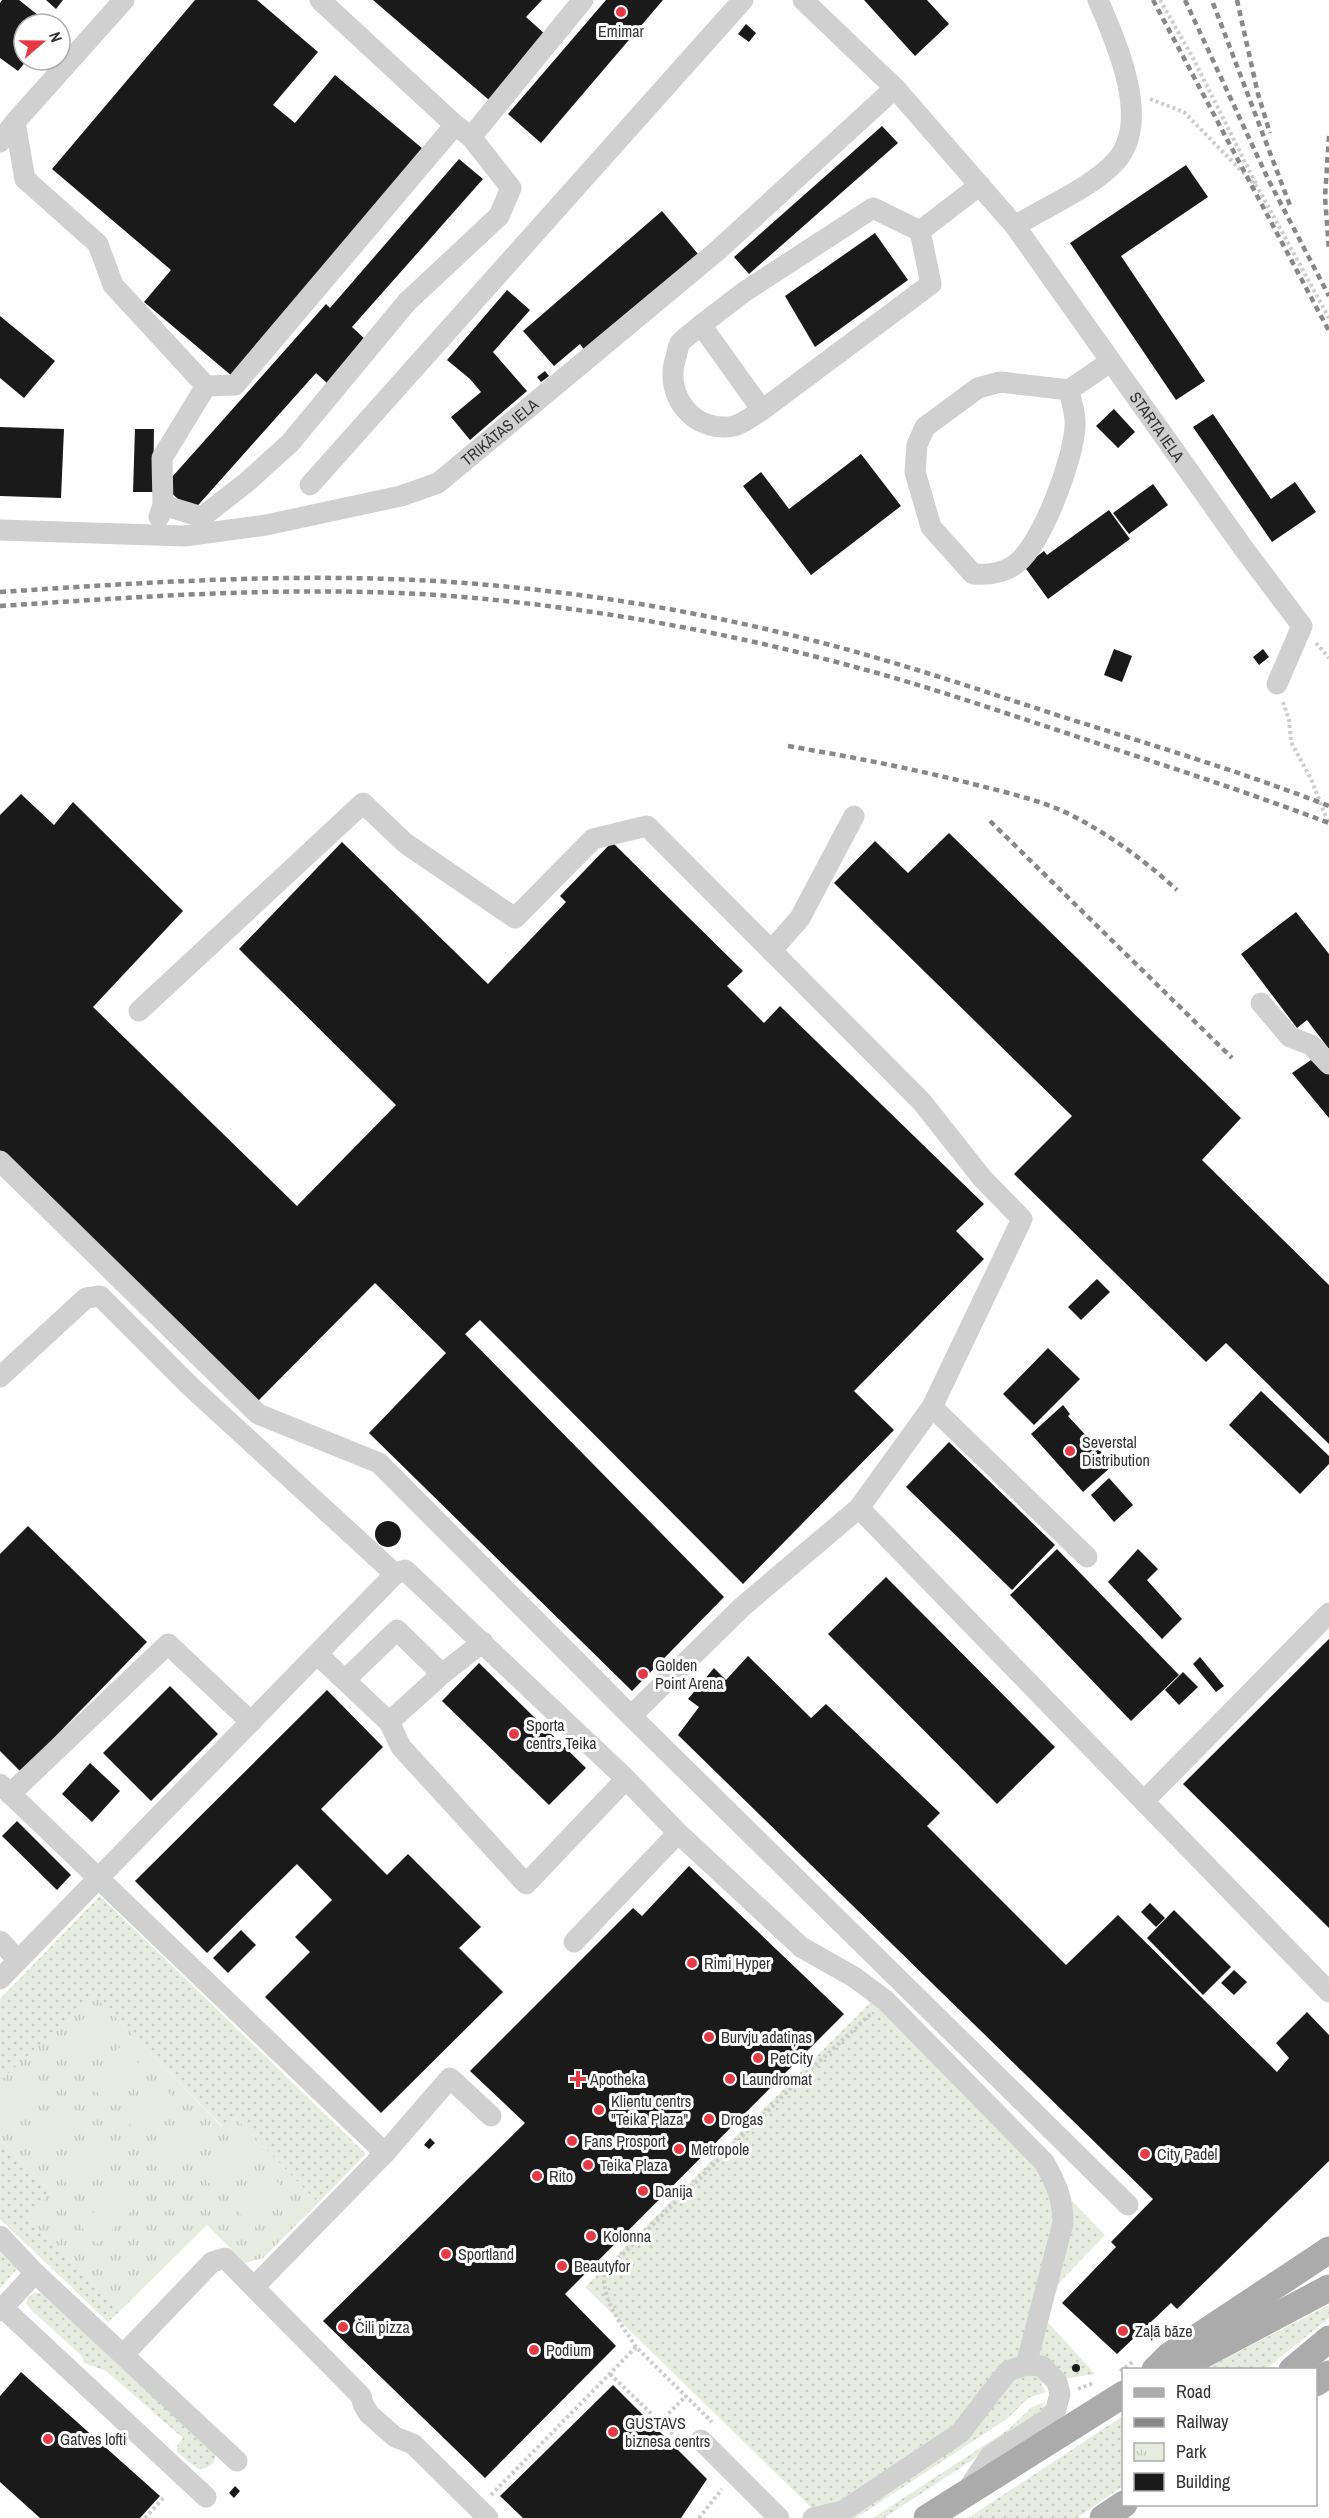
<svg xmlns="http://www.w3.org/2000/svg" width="1329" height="2518" font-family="'Archivo Narrow',sans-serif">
<defs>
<pattern id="grass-dots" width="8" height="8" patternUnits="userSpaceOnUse" patternTransform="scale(1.5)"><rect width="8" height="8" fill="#e6ecdf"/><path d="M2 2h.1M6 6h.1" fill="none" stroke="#c6cbc0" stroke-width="1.8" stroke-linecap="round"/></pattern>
<pattern id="park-tufts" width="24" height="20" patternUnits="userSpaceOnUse" patternTransform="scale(1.5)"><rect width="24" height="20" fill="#e6ecdf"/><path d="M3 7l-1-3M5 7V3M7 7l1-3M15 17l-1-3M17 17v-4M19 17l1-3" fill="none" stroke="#c6cbc0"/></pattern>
</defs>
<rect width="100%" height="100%" fill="#fff"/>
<g fill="url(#grass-dots)">
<polygon points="100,1896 366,2154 318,2203 235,2117 223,2127 94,1996 0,2081 0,1999"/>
<polygon points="875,1998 1105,2235 1035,2308 1095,2374 1044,2382 1041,2385 1046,2392 1028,2398 1008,2418 856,2518 822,2518 585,2287"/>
<polygon points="0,2140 51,2192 27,2218 121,2310 108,2322 0,2219"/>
<polygon points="0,2252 17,2269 0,2288"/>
<polygon points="34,2293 41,2293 216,2453 214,2463 206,2468 198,2469 177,2452 177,2446 183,2438 106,2371 84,2363 82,2356 31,2310 26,2303 28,2297"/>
<polygon points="1329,2305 1329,2318 1266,2369 1203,2370"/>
<polygon points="1045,2402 1044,2410 1021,2428 884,2518 873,2518 1009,2429 1032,2407"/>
<polygon points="1123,2416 1123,2486 1077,2518 968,2518"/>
</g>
<polygon fill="url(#park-tufts)" points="94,1995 222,2127 235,2117 318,2203 263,2258 245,2263 207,2225 121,2310 27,2218 51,2192 0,2140 0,2081"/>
<g fill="#e6ecdf">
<polygon points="89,2013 107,2031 72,2066 54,2048"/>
<polygon points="121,2046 139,2064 104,2099 86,2081"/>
<polygon points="28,2073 46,2091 11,2126 0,2115 0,2100"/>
<polygon points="156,2080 174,2098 139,2133 120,2115"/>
<polygon points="62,2108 81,2126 46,2161 28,2143"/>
<polygon points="190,2116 209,2134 174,2169 155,2150"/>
<polygon points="236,2140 254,2158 219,2193 201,2175"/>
<polygon points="96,2142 114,2161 79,2195 61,2177"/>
<polygon points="271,2175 289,2194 254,2228 236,2210"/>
<polygon points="115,2191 133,2209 98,2244 80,2226"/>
</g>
<g fill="#1a1a1a">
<polygon points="2,0 19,0 43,19 39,24 24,24 24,60 27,60 18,71 0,58 0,3"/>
<polygon points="46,0 63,0 56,9"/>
<polygon points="195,0 257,0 318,52 273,105 295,123 335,75 423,149 232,376 144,302 171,270 52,169"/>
<polygon points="373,0 542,0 526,17 546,35 489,100"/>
<polygon points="606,0 663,0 541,143 508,114"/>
<polygon points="864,0 927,0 949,24 915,56"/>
<polygon points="746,24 756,33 749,42 738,34"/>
<polygon points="882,126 898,143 749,274 734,257"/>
<polygon points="459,159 483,179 352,327 367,341 328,384 316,373 192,512 164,486 326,304 330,308"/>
<polygon points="1186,165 1208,197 1121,256 1205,381 1176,400 1070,243"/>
<polygon points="662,211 698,254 585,351 580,344 554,366 523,331"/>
<polygon points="875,233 908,280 815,347 785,296"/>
<polygon points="507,290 530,310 493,352 527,391 470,440 451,417 481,392 470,379 447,360"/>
<polygon points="0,316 55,361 24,398 0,378"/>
<polygon points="545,371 549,376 541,382 537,377"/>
<polygon points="1114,409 1135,432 1118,448 1096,426"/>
<polygon points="1213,414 1271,499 1295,482 1316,512 1272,542 1193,427"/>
<polygon points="0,427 64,429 61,498 0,496"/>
<polygon points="135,429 154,429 153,492 133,492"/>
<polygon points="861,454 901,506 811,575 743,486 761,472 789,509"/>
<polygon points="1153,484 1168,505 1129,534 1113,513"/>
<polygon points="1109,510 1130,539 1048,599 1024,566 1044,551 1047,555"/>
<polygon points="1114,649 1132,656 1122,682 1104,675"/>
<polygon points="1263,649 1269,657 1259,665 1253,657"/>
<polygon points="21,794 54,825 73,802 183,911 93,1007 297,1206 396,1105 239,949 342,842 488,984 566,902 560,896 612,842 743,971 727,986 764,1023 780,1006 984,1204 956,1231 984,1259 854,1391 894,1430 743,1584 480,1320 465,1334 724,1597 632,1691 369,1433 446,1353 375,1283 256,1403 0,1152 0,815"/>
<polygon points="949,833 1241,1118 1202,1160 1329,1285 1329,1444 1226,1343 1206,1362 1014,1174 1072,1116 834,883 875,841 908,873"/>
<polygon points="1296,912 1329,954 1329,1049 1307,1020 1297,1028 1241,954"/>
<polygon points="1314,1058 1329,1073 1329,1118 1292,1073"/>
<polygon points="1097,1279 1110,1292 1081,1320 1068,1307"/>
<polygon points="1048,1348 1080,1379 1034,1425 1003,1394"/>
<polygon points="1261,1391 1329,1456 1329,1464 1300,1494 1229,1425"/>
<polygon points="1063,1405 1070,1414 1068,1416 1113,1465 1083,1492 1031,1434"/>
<polygon points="949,1442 1055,1545 1012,1590 906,1487"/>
<polygon points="1109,1478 1133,1505 1114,1522 1091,1495"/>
<circle cx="388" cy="1534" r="13"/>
<polygon points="28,1526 147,1642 21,1772 0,1751 0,1554"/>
<polygon points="1057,1549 1179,1675 1131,1721 1010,1595"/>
<polygon points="1138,1549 1158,1569 1147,1580 1182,1619 1162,1639 1108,1582"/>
<polygon points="886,1577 1055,1747 997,1804 828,1634"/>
<polygon points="1329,1639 1329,1928 1183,1784"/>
<polygon points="748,1656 811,1718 826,1704 940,1813 927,1826 1066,1965 1118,1915 1277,2072 1289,2058 1276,2043 1307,2012 1329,2035 1329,2161 1177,2309 1171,2303 1117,2354 1062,2303 1116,2247 1111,2242 1153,2199 678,1735 699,1707 688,1699 714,1668 726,1680"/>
<polygon points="1200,1657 1224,1686 1216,1692 1193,1664"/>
<polygon points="479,1663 586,1768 549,1805 442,1701"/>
<polygon points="1183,1672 1198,1687 1179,1705 1165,1690"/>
<polygon points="170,1686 218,1734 151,1801 103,1753"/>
<polygon points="327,1690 383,1747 321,1809 387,1875 408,1854 481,1927 459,1948 503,1992 381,2113 265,1997 310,1952 295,1937 332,1900 297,1864 207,1953 135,1881"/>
<polygon points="90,1763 120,1791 92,1822 62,1794"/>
<polygon points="17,1821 71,1875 57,1890 2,1836"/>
<polygon points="689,1866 844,2014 565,2294 616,2346 485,2478 323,2321 525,2123 470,2071 633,1908 642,1916"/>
<polygon points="1150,1903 1165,1918 1156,1927 1141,1912"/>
<polygon points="1174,1910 1231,1967 1203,1995 1147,1938"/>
<polygon points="241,1930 256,1945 228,1973 213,1958"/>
<polygon points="1234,1970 1247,1982 1234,1995 1221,1983"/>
<polygon points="430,2138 435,2143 429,2149 424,2145"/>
<circle cx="1076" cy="2368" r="4"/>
<polygon points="21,2372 160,2496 140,2518 40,2518 0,2482 0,2396"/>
<polygon points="613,2385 707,2479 681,2518 523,2518 500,2496"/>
<polygon points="235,2486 240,2491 234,2498 229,2493"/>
</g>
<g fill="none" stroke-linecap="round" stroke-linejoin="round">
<g stroke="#cdcdcd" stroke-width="4" stroke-dasharray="3 3" stroke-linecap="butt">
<polyline points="1160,0 1193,58 1256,184"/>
<polyline points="1150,99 1184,112 1258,188 1329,318"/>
<polyline points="1316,643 1329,658"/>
<polyline points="1283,702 1289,720 1291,742 1311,779 1329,825"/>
<path d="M 636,2347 C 622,2325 600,2299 605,2272 L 801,2078 L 872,2013"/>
<polyline points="1120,2371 1133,2362"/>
<polyline points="610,2374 681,2442"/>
<polyline points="1078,2389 1094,2383"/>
<polyline points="660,2422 686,2396"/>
<polyline points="491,2495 636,2347 712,2422"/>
<polyline points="145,2518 165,2496"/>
<polyline points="699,2518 722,2489"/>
</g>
<g stroke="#d0d0d0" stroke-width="21">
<polyline points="124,0 15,122 25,179 98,244 113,285 206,386"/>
<polyline points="320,0 455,125"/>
<path id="s1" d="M 803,0 L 895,88 L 1015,226 L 1244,549 L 1302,626 L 1277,684"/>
<polyline points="0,142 15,122"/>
<path d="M 1015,226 C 1045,207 1093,187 1116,161 C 1152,121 1116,42 1098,0"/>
<polyline points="920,231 931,284 762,410 701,325 744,292 873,208 920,231 980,185"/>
<path d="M 701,325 C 695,331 685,337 680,343 C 678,347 677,353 676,357 C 663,394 693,434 734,426 C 743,424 754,415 762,410"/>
<polyline points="206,386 235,385 455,125 471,137 583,0"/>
<path d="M 1069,390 C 1071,401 1076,414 1075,426 C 1074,458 1041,549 1013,566 C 1001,574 986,575 973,574 L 931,527 L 915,472 L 917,445 L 925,427 L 978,388 L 1000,382 L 1069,390 L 1110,362"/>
<polyline points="310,485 743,0"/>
<polyline points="163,505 202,517 247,482 290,443 407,302 499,216 511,188 471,137"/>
<polyline points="159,517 163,505 162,458 206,386"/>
<path id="s2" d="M 0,530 L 185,536 L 266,525 L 401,496 L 438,483 L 717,251 L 895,88"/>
<polyline points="771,951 800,918 854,816"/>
<polyline points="1261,1003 1290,1037 1311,1045 1329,1064"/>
<polyline points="139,1011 363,803 405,843 515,918 593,839 647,826 922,1102 982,1178 1022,1219 932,1407 859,1508 742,1607 631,1716"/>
<polyline points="0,1161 258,1414 379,1463 631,1716 1128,2205"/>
<polyline points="0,1377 86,1298 100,1296 191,1387 395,1574"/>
<polyline points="932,1407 1087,1557"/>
<polyline points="859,1508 1329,1992"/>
<polyline points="317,1654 389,1722 401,1747 526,1884 626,1779"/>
<polyline points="345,1680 397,1630 442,1674"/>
<polyline points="389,1722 442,1674 483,1642"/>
<polyline points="0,1784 385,2153 254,2287"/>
<polyline points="10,1794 168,1644 251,1722"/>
<polyline points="1144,1801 1329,1613"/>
<polyline points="0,1941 18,1960"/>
<polyline points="574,1942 678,1833"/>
<path d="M 0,1979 L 395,1574 L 405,1570 L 626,1779 L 678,1833 L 801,1947 L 854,1977 L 885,2000 L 1044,2162 C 1056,2183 1063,2199 1063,2223 L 1026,2365"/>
<polyline points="385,2153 450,2078 491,2116"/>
<polyline points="0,2236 35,2273 237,2461"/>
<polyline points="3,2308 206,2497"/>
<polyline points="0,2311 35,2273"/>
<polyline points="123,2355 212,2262 225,2258 361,2396 363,2404 369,2414 395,2437 413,2444 488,2518"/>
<polyline points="701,2440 779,2518"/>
<polyline points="813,2518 843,2511 960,2433 1008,2371 1026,2365 1042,2366 1057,2382 1060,2394 1056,2409 1048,2419 991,2455 968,2489"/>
</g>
<g stroke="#ababab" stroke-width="27">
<polyline points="1176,2369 1329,2288"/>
<polyline points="1155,2370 1169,2356 1329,2250"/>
<polyline points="1292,2370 1329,2339"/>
<polyline points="1316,2383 1329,2374"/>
<polyline points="927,2518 1124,2394"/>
<polyline points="1103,2518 1124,2504"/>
</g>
<g stroke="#888" stroke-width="4.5" stroke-dasharray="6 4.5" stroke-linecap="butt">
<polyline points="1153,0 1329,331"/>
<polyline points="1185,0 1268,179 1329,296"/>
<polyline points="1237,0 1258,94 1270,133"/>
<polyline points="1213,3 1291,208"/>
<polyline points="1329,136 1325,197 1329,250"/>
<path d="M 0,592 C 150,582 300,572 451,582 C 567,590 682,608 795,636 C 886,658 974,688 1063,717 C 1152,745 1242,772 1329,806"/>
<path d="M 0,606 C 150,596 301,585 451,596 C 588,607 723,631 855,667 C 923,685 990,708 1057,730 C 1148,760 1239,789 1329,823"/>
<path d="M 788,746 C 852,757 915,769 977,785 C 1008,793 1040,800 1069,814 C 1109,834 1144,860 1177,890"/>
<polyline points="990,821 1232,1058"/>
</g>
</g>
<g fill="#e63946" stroke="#fff" stroke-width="2">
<circle cx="621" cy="12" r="6"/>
<circle cx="1070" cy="1451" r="6"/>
<circle cx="643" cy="1674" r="6"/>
<circle cx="514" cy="1734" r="6"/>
<circle cx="692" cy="1963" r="6"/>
<circle cx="709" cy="2037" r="6"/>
<circle cx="758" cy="2058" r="6"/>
<path d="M575 2070h6v6h6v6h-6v6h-6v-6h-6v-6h6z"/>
<circle cx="730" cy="2079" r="6"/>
<circle cx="599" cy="2110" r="6"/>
<circle cx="709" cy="2119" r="6"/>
<circle cx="572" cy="2141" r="6"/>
<circle cx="679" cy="2149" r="6"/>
<circle cx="1145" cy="2154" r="6"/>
<circle cx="588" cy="2165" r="6"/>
<circle cx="537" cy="2176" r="6"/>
<circle cx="643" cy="2191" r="6"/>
<circle cx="591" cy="2236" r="6"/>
<circle cx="446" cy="2254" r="6"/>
<circle cx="562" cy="2266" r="6"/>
<circle cx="343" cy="2327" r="6"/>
<circle cx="1123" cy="2331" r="6"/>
<circle cx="534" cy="2350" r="6"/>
<circle cx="613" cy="2432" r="6"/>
<circle cx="48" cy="2439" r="6"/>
</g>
<g text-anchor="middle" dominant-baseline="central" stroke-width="6" stroke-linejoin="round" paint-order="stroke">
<g font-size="16" fill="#333" stroke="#fff" text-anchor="start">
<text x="621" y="31" text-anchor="middle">Emimar</text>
<text x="1082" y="1442">Severstal<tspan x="1082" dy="18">Distribution</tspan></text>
<text x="655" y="1665">Golden<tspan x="655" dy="18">Point Arena</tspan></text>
<text x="526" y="1725">Sporta<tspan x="526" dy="18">centrs Teika</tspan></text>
<text x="704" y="1963">Rimi Hyper</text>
<text x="721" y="2037">Burvju adatiņas</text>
<text x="770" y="2058">PetCity</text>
<text x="590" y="2079">Apotheka</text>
<text x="742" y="2079">Laundromat</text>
<text x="611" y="2101">Klientu centrs<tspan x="611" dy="18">"Teika Plaza"</tspan></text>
<text x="721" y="2119">Drogas</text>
<text x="584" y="2141">Fans Prosport</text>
<text x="691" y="2149">Metropole</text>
<text x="1157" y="2154">City Padel</text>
<text x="600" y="2165">Teika Plaza</text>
<text x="549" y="2176">Rito</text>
<text x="655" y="2191">Danija</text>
<text x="603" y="2236">Kolonna</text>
<text x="458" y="2254">Sportland</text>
<text x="574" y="2266">Beautyfor</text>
<text x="355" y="2327">Čili pizza</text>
<text x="1135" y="2331">Zaļā bāze</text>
<text x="546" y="2350">Podium</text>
<text x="625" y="2423">GUSTAVS<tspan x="625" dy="18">biznesa centrs</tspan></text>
<text x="60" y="2439">Gatves lofti</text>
</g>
<g font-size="16" fill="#333" stroke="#fff">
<text stroke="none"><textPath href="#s1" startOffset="556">STARTA IELA</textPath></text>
<text stroke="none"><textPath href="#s2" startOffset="524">TRIKĀTAS IELA</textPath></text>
</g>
</g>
<rect x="1122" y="2368" width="195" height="138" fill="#ffffff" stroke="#adadad" stroke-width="1.5"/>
<rect x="1134" y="2388" width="30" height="9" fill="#ababab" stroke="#adadad" stroke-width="1.5"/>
<text x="1176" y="2398" font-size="18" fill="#333333">Road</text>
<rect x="1134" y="2418" width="30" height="9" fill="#888888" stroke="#adadad" stroke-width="1.5"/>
<text x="1176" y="2428" font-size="18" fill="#333333">Railway</text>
<rect x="1134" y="2443" width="30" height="18" fill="url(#park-tufts)" stroke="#adadad" stroke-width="1.5"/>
<text x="1176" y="2458" font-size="18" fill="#333333">Park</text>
<rect x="1134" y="2473" width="30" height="18" fill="#1a1a1a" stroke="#adadad" stroke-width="1.5"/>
<text x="1176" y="2488" font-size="18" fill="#333333">Building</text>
<g transform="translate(42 42) rotate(70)"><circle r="28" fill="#ffffff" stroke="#adadad" stroke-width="1.5"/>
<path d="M0-4.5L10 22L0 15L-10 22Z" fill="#e63946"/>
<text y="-9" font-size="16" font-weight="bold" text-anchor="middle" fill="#333333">N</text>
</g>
</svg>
